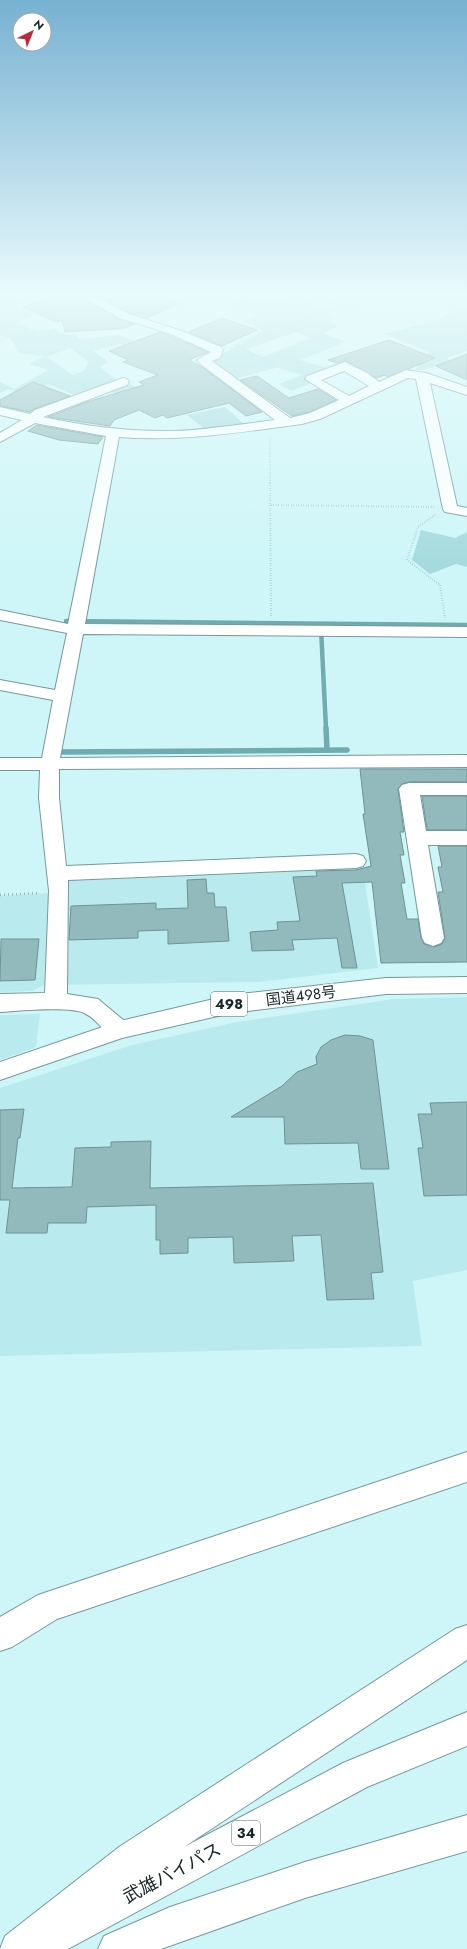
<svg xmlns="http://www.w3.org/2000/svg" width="467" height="1949" font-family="Jost,'Noto Sans JP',sans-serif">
<rect width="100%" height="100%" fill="#cef6f8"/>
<g fill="#b9ebee">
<polygon points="361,857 378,968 258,982 44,985 32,991 0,992 0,896 49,893 48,870"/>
<polygon points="467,997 467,1270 413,1281 422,1346 0,1356 0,1088 132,1045 237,1022 394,999"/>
<polygon points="40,1014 36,1047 0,1060 0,1015"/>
</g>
<g fill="#a5dbde" fill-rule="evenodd">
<path d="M 0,294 L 20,302 L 16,306 L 31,315 L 18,322 C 33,332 38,334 55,328 L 61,334 L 75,335 L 81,339 L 120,335 L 145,346 L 161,347 L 188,340 L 195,343 L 173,352 L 141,349 L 120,344 L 93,351 L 108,362 L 100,367 L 123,385 L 130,384 L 161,401 L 131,401 L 103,388 L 78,397 L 49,384 L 25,394 L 8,389 L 0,393 L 0,382 L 14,389 L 48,370 L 29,364 L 45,356 L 19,353 L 10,338 L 0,335 ZM 70,348 L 89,362 L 83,371 L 73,375 L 46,357 Z"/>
<path d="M 235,299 L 294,304 L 314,303 L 335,311 L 326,313 L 338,318 L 330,321 L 338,326 L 323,333 L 345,342 L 300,360 L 331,369 L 317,381 L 291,391 L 279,384 L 302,375 L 279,367 L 235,379 L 210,361 L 264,331 L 242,321 L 257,316 L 237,308 L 242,306 L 233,302 ZM 296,332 L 310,338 L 263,357 L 246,349 Z"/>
<polygon points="467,304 467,351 446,358 452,361 424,370 415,370 429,352 384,334 437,320"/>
<polygon points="225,407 245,425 205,429 187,415"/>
<polygon points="421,530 455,538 467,532 467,567 456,564 430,574 412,560"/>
</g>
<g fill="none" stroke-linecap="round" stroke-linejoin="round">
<g stroke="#6eacb0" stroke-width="4.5">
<polyline points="66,621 467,625"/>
<polyline points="321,628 326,729"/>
</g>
<g stroke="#6eacb0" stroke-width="5.5">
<polyline points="326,728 327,750"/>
<polyline points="62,752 347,750"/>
</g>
</g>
<g fill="#92b9bb" stroke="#6d9395">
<polygon points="68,292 73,292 119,319 134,324 126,328 65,332 62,320 55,322 23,307"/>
<polygon points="92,292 149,292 178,304 147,318 129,313"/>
<polygon points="222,318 257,330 222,346 189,332"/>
<polygon points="160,332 208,352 189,360 205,369 262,412 246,416 229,403 167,418 163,415 155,418 139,410 114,420 110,426 48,417 87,402 144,385 139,382 158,375 123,362 129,360 109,351"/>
<polygon points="389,340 435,358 388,377 385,375 376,378 346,361 337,363 328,360"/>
<polygon points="467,354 467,380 436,366"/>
<polygon points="257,376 289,398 318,389 336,400 310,412 292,416 240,380"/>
<polygon points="33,382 70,396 34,409 30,412 0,406 0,400"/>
<polygon points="37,425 103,437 98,444 59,440 28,431"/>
<polygon points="360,769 467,769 467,782 409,782 402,784 398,789 404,832 400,832 404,855 400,855 405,883 401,883 407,919 418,919 421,938 424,944 434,947 442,944 445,938 438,892 443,892 438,867 442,867 438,846 467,846 467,962 381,963 372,882 342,883 357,968 342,968 337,938 292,940 294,950 252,951 250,932 278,930 277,922 300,921 293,877 317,876 316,871 356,870 371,866 363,814 365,814"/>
<polygon points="422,796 467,796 467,830 427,830"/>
<polygon points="206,879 207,893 214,893 215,907 226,907 229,941 168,944 168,930 138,931 138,938 69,940 71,906 156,903 156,909 188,908 187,880"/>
<polygon points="1,939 39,939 35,980 0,981"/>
<polygon points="345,1035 360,1036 373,1040 389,1169 361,1169 358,1143 285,1144 284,1117 231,1117 282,1086 297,1072 317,1064 316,1057 321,1047 331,1040"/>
<polygon points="467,1102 467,1195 424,1196 418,1148 423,1148 418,1114 432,1114 430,1103"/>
<polygon points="24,1109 20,1138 18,1138 12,1188 72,1187 75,1148 111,1147 111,1142 151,1141 150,1188 373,1183 383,1272 371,1273 374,1299 327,1300 321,1235 292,1236 294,1261 234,1263 233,1237 188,1238 188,1253 160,1254 160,1240 156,1240 156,1205 87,1207 86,1223 48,1223 47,1233 6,1233 10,1200 0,1200 0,1110"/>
</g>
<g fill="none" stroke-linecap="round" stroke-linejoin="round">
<g stroke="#74999c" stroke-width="2">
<g id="minor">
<path d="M 74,292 L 88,292 L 128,314 L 179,330 L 221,347 L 223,350 L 220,358 L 212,361 L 290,418 L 310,413 L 339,400 L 305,379 L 307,376 L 345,362 L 369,374 L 379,382 L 406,370 L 426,373 L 467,387 L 467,395 L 430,383 L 457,506 L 467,508 L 467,516 L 445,512 L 443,509 L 416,379 L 408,378 L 320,419 L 302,424 C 241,432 181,442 119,437 L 85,624 L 467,627 L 467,637 L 83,634 L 60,758 L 467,755 L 467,767 L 59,769 L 59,798 L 66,866 L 356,854 L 363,856 L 366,861 L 363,866 L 356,868 L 68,880 L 67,994 L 98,999 L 128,1024 L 131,1030 L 128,1036 C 106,1043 101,1020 84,1013 C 69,1006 19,1011 0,1012 L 0,994 L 45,993 L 49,891 L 39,798 L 40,770 L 0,770 L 0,758 L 42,758 L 53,700 L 0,690 L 0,680 L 55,690 L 67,633 L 0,620 L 0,610 L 68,624 L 106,436 L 35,423 L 0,442 L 0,433 L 22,420 L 0,415 L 0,407 L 30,414 L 35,410 L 123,378 L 127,379 L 129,382 L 127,385 L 43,417 C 85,426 129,432 173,431 C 207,430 241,424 275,420 L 199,363 L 197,360 L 211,352 L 171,334 L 120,318 ZM 344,371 L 369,386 L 349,396 L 321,380 Z"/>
<polygon points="403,292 395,296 389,293 390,292"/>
<polygon points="409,783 467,783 467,795 420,795 426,831 467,831 467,845 428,845 444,938 441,943 433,946 425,943 422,938 399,789 402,785"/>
<polygon points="467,1452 467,1482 57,1619 12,1647 0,1651 0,1617 38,1595"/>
</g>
</g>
<g stroke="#74999c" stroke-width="2">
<g id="highway">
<polygon points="467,977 467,993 386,994 231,1013 122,1038 0,1080 0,1062 120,1021 231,995 386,978"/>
<polygon points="467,1625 467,1660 184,1847 343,1763 467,1712 467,1746 367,1787 68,1949 0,1949 5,1936 119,1847 455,1629"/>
<polygon points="467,1815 467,1851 305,1898 161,1949 98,1949 104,1936 170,1907 305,1862"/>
</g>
</g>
<g stroke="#95b5b7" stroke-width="1.5" stroke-dasharray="0.5 1.5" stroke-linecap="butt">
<path d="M 207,292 C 265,303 322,304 381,296"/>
<polyline points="236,345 269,327 293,323 325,312 383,298"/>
<polyline points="231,348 236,345 280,368 298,374"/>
<polyline points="270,438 270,484"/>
</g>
<g stroke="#95b5b7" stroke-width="2" stroke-dasharray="0.5 2" stroke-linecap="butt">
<polyline points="270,483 271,617"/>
<polyline points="271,505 434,507"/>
<polyline points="435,515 418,527 407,560 440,585 445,618"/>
</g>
<polyline stroke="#95b5b7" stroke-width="2.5" stroke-dasharray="1 3" stroke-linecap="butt" points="0,895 39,893"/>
<use href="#minor" fill="#fff" fill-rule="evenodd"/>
<use href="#highway" fill="#fff" fill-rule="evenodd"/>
</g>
<linearGradient id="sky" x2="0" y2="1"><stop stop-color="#77b1d2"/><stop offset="0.52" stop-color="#e9fbfc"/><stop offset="1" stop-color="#e9fbfc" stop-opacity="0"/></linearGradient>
<rect width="467" height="565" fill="url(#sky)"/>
<g text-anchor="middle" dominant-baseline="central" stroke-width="3" stroke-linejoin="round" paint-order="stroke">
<g fill="#fff" stroke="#5c6768" stroke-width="1">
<rect x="211" y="992" width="36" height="24" rx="3"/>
<rect x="232" y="1821" width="28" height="24" rx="3"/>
</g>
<g font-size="14" font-weight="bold" fill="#162627">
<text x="229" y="1004">498</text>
<text x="246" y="1833">34</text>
</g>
<g font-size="15" fill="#162627" stroke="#fff">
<text transform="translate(301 996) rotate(-7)">国道498号</text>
</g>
<g font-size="18" fill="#162627" stroke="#fff">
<text transform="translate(172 1873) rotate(-28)">武雄バイパス</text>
</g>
</g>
<g transform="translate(32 32) rotate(43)"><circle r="19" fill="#ffffff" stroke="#a2a8a9"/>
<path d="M0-3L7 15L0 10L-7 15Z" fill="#bc2b3a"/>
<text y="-6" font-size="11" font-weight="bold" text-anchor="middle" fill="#162627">N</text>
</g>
</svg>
